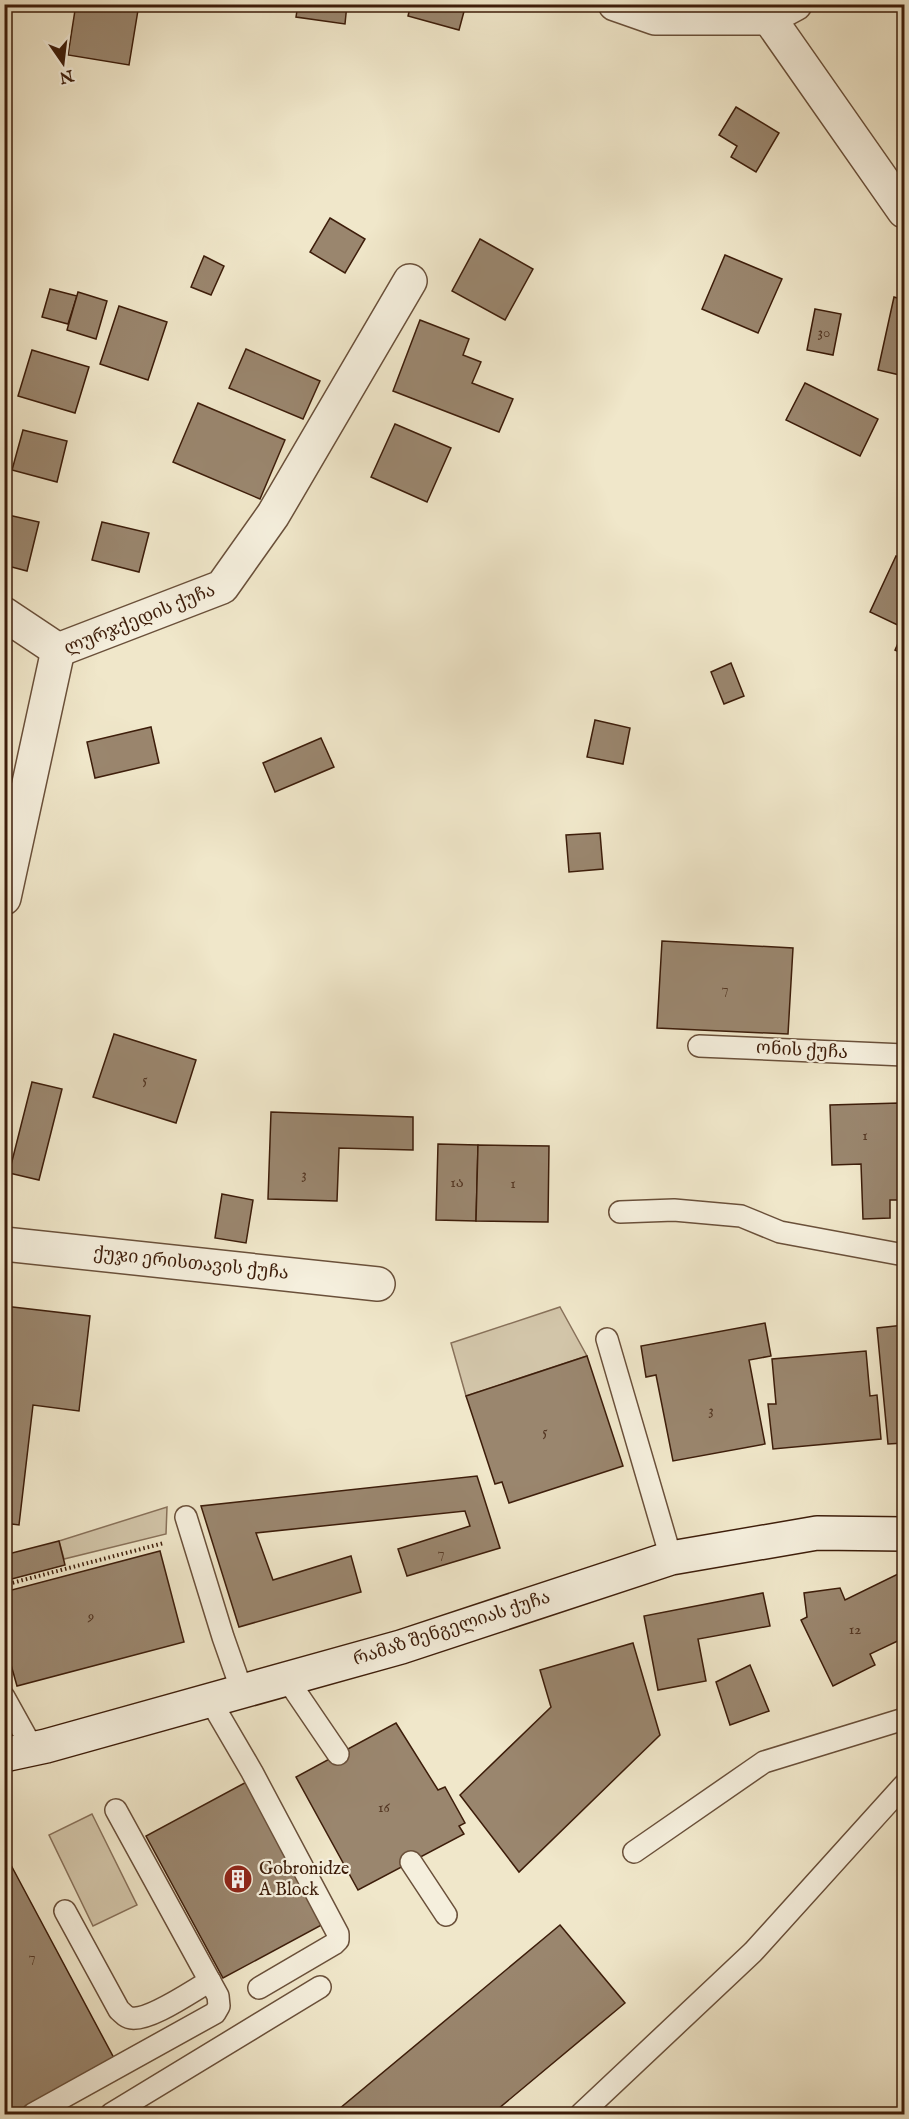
<svg xmlns="http://www.w3.org/2000/svg" width="909" height="2119" font-family="'IM FELL English','Noto Serif Georgian',serif">
<rect width="100%" height="100%" fill="#f0e7ca"/>
<filter id="stains"><feTurbulence type="fractalNoise" baseFrequency=".00333" numOctaves="4"/><feColorMatrix values="0 0 0 0 .2 0 0 0 0 .09 0 0 0 0 .02 0 0 0 .5 -.17"/></filter>
<radialGradient id="worn" r=".72"><stop offset=".6" stop-color="#630" stop-opacity="0"/><stop offset="1" stop-color="#630" stop-opacity=".3"/></radialGradient>
<g fill="#d2c5a9" stroke="#88715a" stroke-width="1.5">
<polygon points="560,1307 587,1356 466,1396 451,1343"/>
<polygon points="167,1507 166,1534 64,1559 59,1541"/>
<polygon points="92,1814 137,1905 93,1926 49,1835"/>
</g>
<g fill="#9a866e" stroke="#3d1d0a" stroke-width="1.5">
<polygon points="35,4 58,4 57,10"/>
<polygon points="76,4 139,4 129,65 68,55"/>
<polygon points="298,4 347,4 345,24 296,17"/>
<polygon points="411,4 466,4 459,30 408,16"/>
<polygon points="736,107 779,133 756,172 731,157 737,146 719,135"/>
<polygon points="4,202 10,204 4,216"/>
<polygon points="330,218 365,239 345,273 310,252"/>
<polygon points="480,239 533,269 505,320 452,291"/>
<polygon points="725,255 782,279 758,333 702,309"/>
<polygon points="204,256 224,266 211,295 191,287"/>
<polygon points="50,289 77,296 68,324 42,317"/>
<polygon points="78,292 107,301 96,339 67,330"/>
<polygon points="894,297 904,300 904,376 878,370"/>
<polygon points="119,306 167,322 148,380 100,364"/>
<polygon points="815,309 841,314 833,355 807,350"/>
<polygon points="420,320 469,339 463,355 481,362 472,383 513,399 499,432 393,391"/>
<polygon points="246,349 320,381 303,419 229,388"/>
<polygon points="32,350 89,367 75,413 18,396"/>
<polygon points="805,383 878,419 860,456 786,420"/>
<polygon points="198,403 285,440 260,499 173,462"/>
<polygon points="395,424 451,448 427,502 371,477"/>
<polygon points="23,430 67,441 57,482 12,470"/>
<polygon points="4,514 39,522 27,571 4,565"/>
<polygon points="102,522 149,533 139,572 92,560"/>
<polygon points="896,556 904,560 904,628 870,612"/>
<polygon points="904,630 904,654 895,650"/>
<polygon points="731,663 744,696 724,704 711,672"/>
<polygon points="595,720 630,728 623,764 587,757"/>
<polygon points="151,727 159,763 95,778 87,742"/>
<polygon points="321,738 334,767 275,792 263,763"/>
<polygon points="600,833 603,869 569,872 566,835"/>
<polygon points="662,941 793,948 788,1034 657,1028"/>
<polygon points="114,1034 196,1060 176,1123 93,1097"/>
<polygon points="32,1082 62,1089 39,1180 9,1173"/>
<polygon points="899,1103 902,1200 890,1200 890,1218 863,1219 861,1164 832,1165 830,1105"/>
<polygon points="271,1112 413,1117 413,1150 339,1148 337,1201 268,1199"/>
<polygon points="438,1144 478,1145 476,1221 436,1220"/>
<polygon points="478,1145 549,1146 548,1222 476,1221"/>
<polygon points="222,1194 253,1200 246,1243 215,1238"/>
<polygon points="4,1306 90,1316 79,1411 33,1405 19,1525 4,1523"/>
<polygon points="765,1323 771,1356 749,1360 765,1444 673,1461 656,1375 646,1377 641,1346"/>
<polygon points="904,1325 904,1443 888,1444 877,1328"/>
<polygon points="866,1351 870,1396 877,1395 881,1439 773,1449 768,1404 776,1404 772,1359"/>
<polygon points="587,1356 623,1466 509,1503 502,1482 495,1484 466,1396"/>
<polygon points="477,1476 500,1548 407,1576 398,1549 470,1526 465,1511 256,1533 273,1580 351,1556 361,1592 239,1627 201,1506"/>
<polygon points="59,1541 65,1565 4,1581 4,1555"/>
<polygon points="160,1551 184,1642 17,1686 4,1640 4,1592"/>
<polygon points="900,1573 904,1583 904,1638 870,1654 875,1665 833,1686 801,1620 807,1617 804,1593 840,1588 845,1600"/>
<polygon points="763,1593 770,1626 698,1639 706,1681 658,1690 644,1616"/>
<polygon points="633,1643 660,1735 519,1872 460,1795 551,1707 540,1670"/>
<polygon points="750,1665 769,1711 730,1725 716,1682"/>
<polygon points="396,1723 438,1790 445,1787 465,1823 459,1826 464,1834 358,1890 296,1777"/>
<polygon points="252,1779 329,1921 223,1978 146,1836"/>
<polygon points="4,1852 115,2060 12,2114 4,2099"/>
<polygon points="560,1925 625,2003 492,2114 333,2114"/>
</g>
<g fill="none" stroke-linecap="round" stroke-linejoin="round">
<g stroke="#6a503a" stroke-width="24">
<g id="lane">
<polyline points="699,1046 904,1055"/>
<polyline points="620,1212 674,1210 741,1216 780,1232 904,1255"/>
<polyline points="607,1339 671,1558"/>
<polyline points="186,1517 223,1637 242,1691"/>
<polyline points="287,1679 338,1754"/>
<polyline points="4,1697 29,1742"/>
<polyline points="210,1700 252,1772 338,1934 338,1940 334,1944 259,1988"/>
<polyline points="634,1852 764,1762 904,1719"/>
<polyline points="411,1862 446,1915"/>
<path d="M 65,1911 L 119,2010 C 123,2013 125,2017 131,2018 C 150,2021 192,1991 210,1981"/>
<polyline points="33,2114 215,2013 219,2006 218,1996 116,1810"/>
<polyline points="111,2114 320,1987"/>
<polyline points="581,2114 753,1952 904,1785"/>
</g>
</g>
<g stroke="#6a503a" stroke-width="36">
<g id="street">
<polyline points="615,4 655,18 769,18 795,4"/>
<polyline points="769,18 904,211"/>
<polyline points="4,614 58,650"/>
<polyline points="58,650 222,587 273,515 410,281"/>
<polyline points="4,898 58,650"/>
<polyline points="4,1244 378,1284"/>
</g>
</g>
<g stroke="#3d1d0a" stroke-width="36">
<polyline id="secondary" points="4,1755 46,1746 401,1647 671,1558 817,1533 904,1534"/>
</g>
<polyline stroke="#3d1d0a" stroke-width="4" stroke-dasharray="1.5 3" stroke-linecap="butt" points="4,1585 164,1543"/>
<use href="#lane" stroke="#f5efdd" stroke-width="21"/>
<use href="#street" stroke="#f5efdd" stroke-width="33"/>
<use href="#secondary" stroke="#f5efdd" stroke-width="33"/>
</g>
<defs>
<g id="building-disc" transform="scale(1.5)"><circle r="9.5" fill="#8f2418" stroke="#f5efdd"/><path d="M-4-6H4V6H1V3H-1V6H-4ZM-2.5-4.3h1.7v1.8h-1.7ZM.8-4.3h1.7v1.8H.8ZM-2.5-1h1.7V.8h-1.7ZM.8-1h1.7V.8H.8Z" fill="#fff"/></g>
</defs>
<g fill-rule="evenodd">
<use href="#building-disc" x="238" y="1879"/>
</g>
<g text-anchor="middle" dominant-baseline="central" stroke-width="4.5" stroke-linejoin="round" paint-order="stroke">
<g font-size="15" fill="#543723">
<text x="824" y="332">30</text>
<text x="725" y="988">7</text>
<text x="145" y="1079">5</text>
<text x="865" y="1135">1</text>
<text x="304" y="1174">3</text>
<text x="457" y="1182">1ა</text>
<text x="513" y="1183">1</text>
<text x="711" y="1410">3</text>
<text x="545" y="1431">5</text>
<text x="441" y="1552">7</text>
<text x="91" y="1616">9</text>
<text x="855" y="1629">12</text>
<text x="384" y="1807">16</text>
<text x="32" y="1956">7</text>
</g>
<g font-size="18" fill="#3d1d0a" stroke="#f5efdd">
<text transform="translate(140 620) rotate(-22)">ლურჯქედის ქუჩა</text>
<text transform="translate(802 1051) rotate(3)">ონის ქუჩა</text>
<text transform="translate(191 1264) rotate(6)">ქუჯი ერისთავის ქუჩა</text>
<text transform="translate(452 1629) rotate(-18)">რამაზ შენგელიას ქუჩა</text>
</g>
<g font-size="18" fill="#3d1d0a" stroke="#f5efdd" text-anchor="start">
<text x="259" y="1869">Gobronidze<tspan x="259" dy="21">A Block</tspan></text>
</g>
</g>
<rect width="909" height="2119" fill="none" stroke="#f0e7ca" stroke-width="24"/>
<rect x="6" y="6" width="897" height="2107" fill="none" stroke="#3d1d0a" stroke-width="3"/>
<rect x="12" y="12" width="885" height="2095" fill="none" stroke="#3d1d0a" stroke-width="1.5"/>
<g transform="translate(63 63) rotate(166)" stroke="#f5efdd" stroke-width="4.5" paint-order="stroke">
<path d="M0-4.5L10 22L0 15L-10 22Z" fill="#3d1d0a"/>
<text y="-9" font-size="16" font-weight="bold" text-anchor="middle" fill="#3d1d0a">N</text>
</g>
<rect width="100%" height="100%" filter="url(#stains)"/>
<rect width="100%" height="100%" fill="url(#worn)"/>
</svg>
